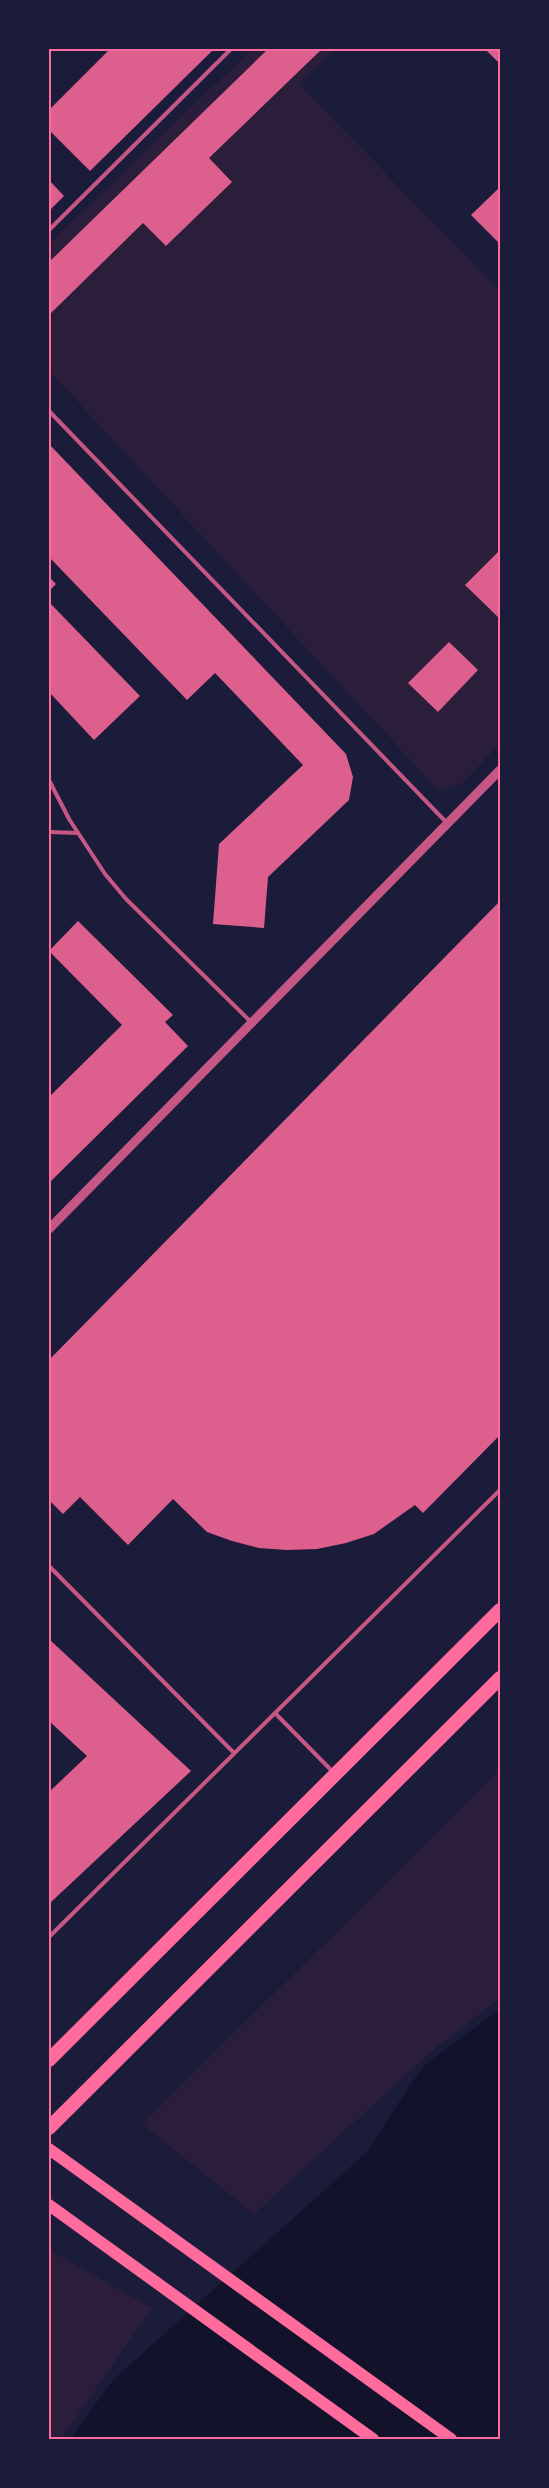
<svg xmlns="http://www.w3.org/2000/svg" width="549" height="2488" font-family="Poppins,sans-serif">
<rect width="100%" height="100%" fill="#1b1b3a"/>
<g fill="#2a1e3b">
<polygon points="252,49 335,49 299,84 500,291 500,744 461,784 439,791 49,371 49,244"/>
<polygon points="500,1770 500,1998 434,2049 254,2214 142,2124"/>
<polygon points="49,2250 152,2308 61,2439 49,2439"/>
</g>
<polygon fill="#12122b" points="500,2009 500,2439 70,2439 113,2380 367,2152 410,2085 425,2065"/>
<g fill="#dd5f8e">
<polygon points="110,49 214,49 90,171 49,130 49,110"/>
<polygon points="268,49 322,49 209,158 232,182 166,246 143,223 49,315 49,262"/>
<polygon points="485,49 500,49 500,64"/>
<polygon points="49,180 64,196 49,211"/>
<polygon points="500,187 500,244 471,215"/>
<polygon points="49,444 346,754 353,777 349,800 268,877 264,928 213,924 219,844 303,765 215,673 187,700 49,557"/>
<polygon points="500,550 500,619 465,585"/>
<polygon points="49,577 56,584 49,591"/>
<polygon points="49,602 140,696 94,740 49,692"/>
<polygon points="449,642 478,670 438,712 408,683"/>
<polygon points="500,901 500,1435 423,1513 415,1505 374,1534 346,1543 317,1549 287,1550 259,1548 232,1541 207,1532 173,1499 128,1545 80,1497 63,1514 49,1500 49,1360"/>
<polygon points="78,921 173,1015 165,1022 188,1046 49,1183 49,1097 122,1025 49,951"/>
<polygon points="49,1639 191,1771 49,1904 49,1792 87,1756 49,1721"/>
</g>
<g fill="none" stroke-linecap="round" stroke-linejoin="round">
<g stroke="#c65784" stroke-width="4">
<polyline points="49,230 231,49"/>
<polyline points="49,411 447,823"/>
<polyline points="49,780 69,819 105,874 126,899 251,1022"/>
<polyline points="49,832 78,833"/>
<polyline points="49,1566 234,1753"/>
<polyline points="275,1713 333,1772"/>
<polyline points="49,1937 500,1490"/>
</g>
<polyline stroke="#c65784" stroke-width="9" points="49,1229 500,770"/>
<g stroke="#ff6b9d" stroke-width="12">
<polyline points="49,2149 451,2439"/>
<polyline points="49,2205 373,2439"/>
</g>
<g stroke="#ff6b9d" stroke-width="14">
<polyline points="49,2060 500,1610"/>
<polyline points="49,2128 500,1678"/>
</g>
</g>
<rect width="549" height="2488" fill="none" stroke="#1b1b3a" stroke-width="100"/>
<rect x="50" y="50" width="449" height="2388" fill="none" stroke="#ff6b9d" stroke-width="2"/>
</svg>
